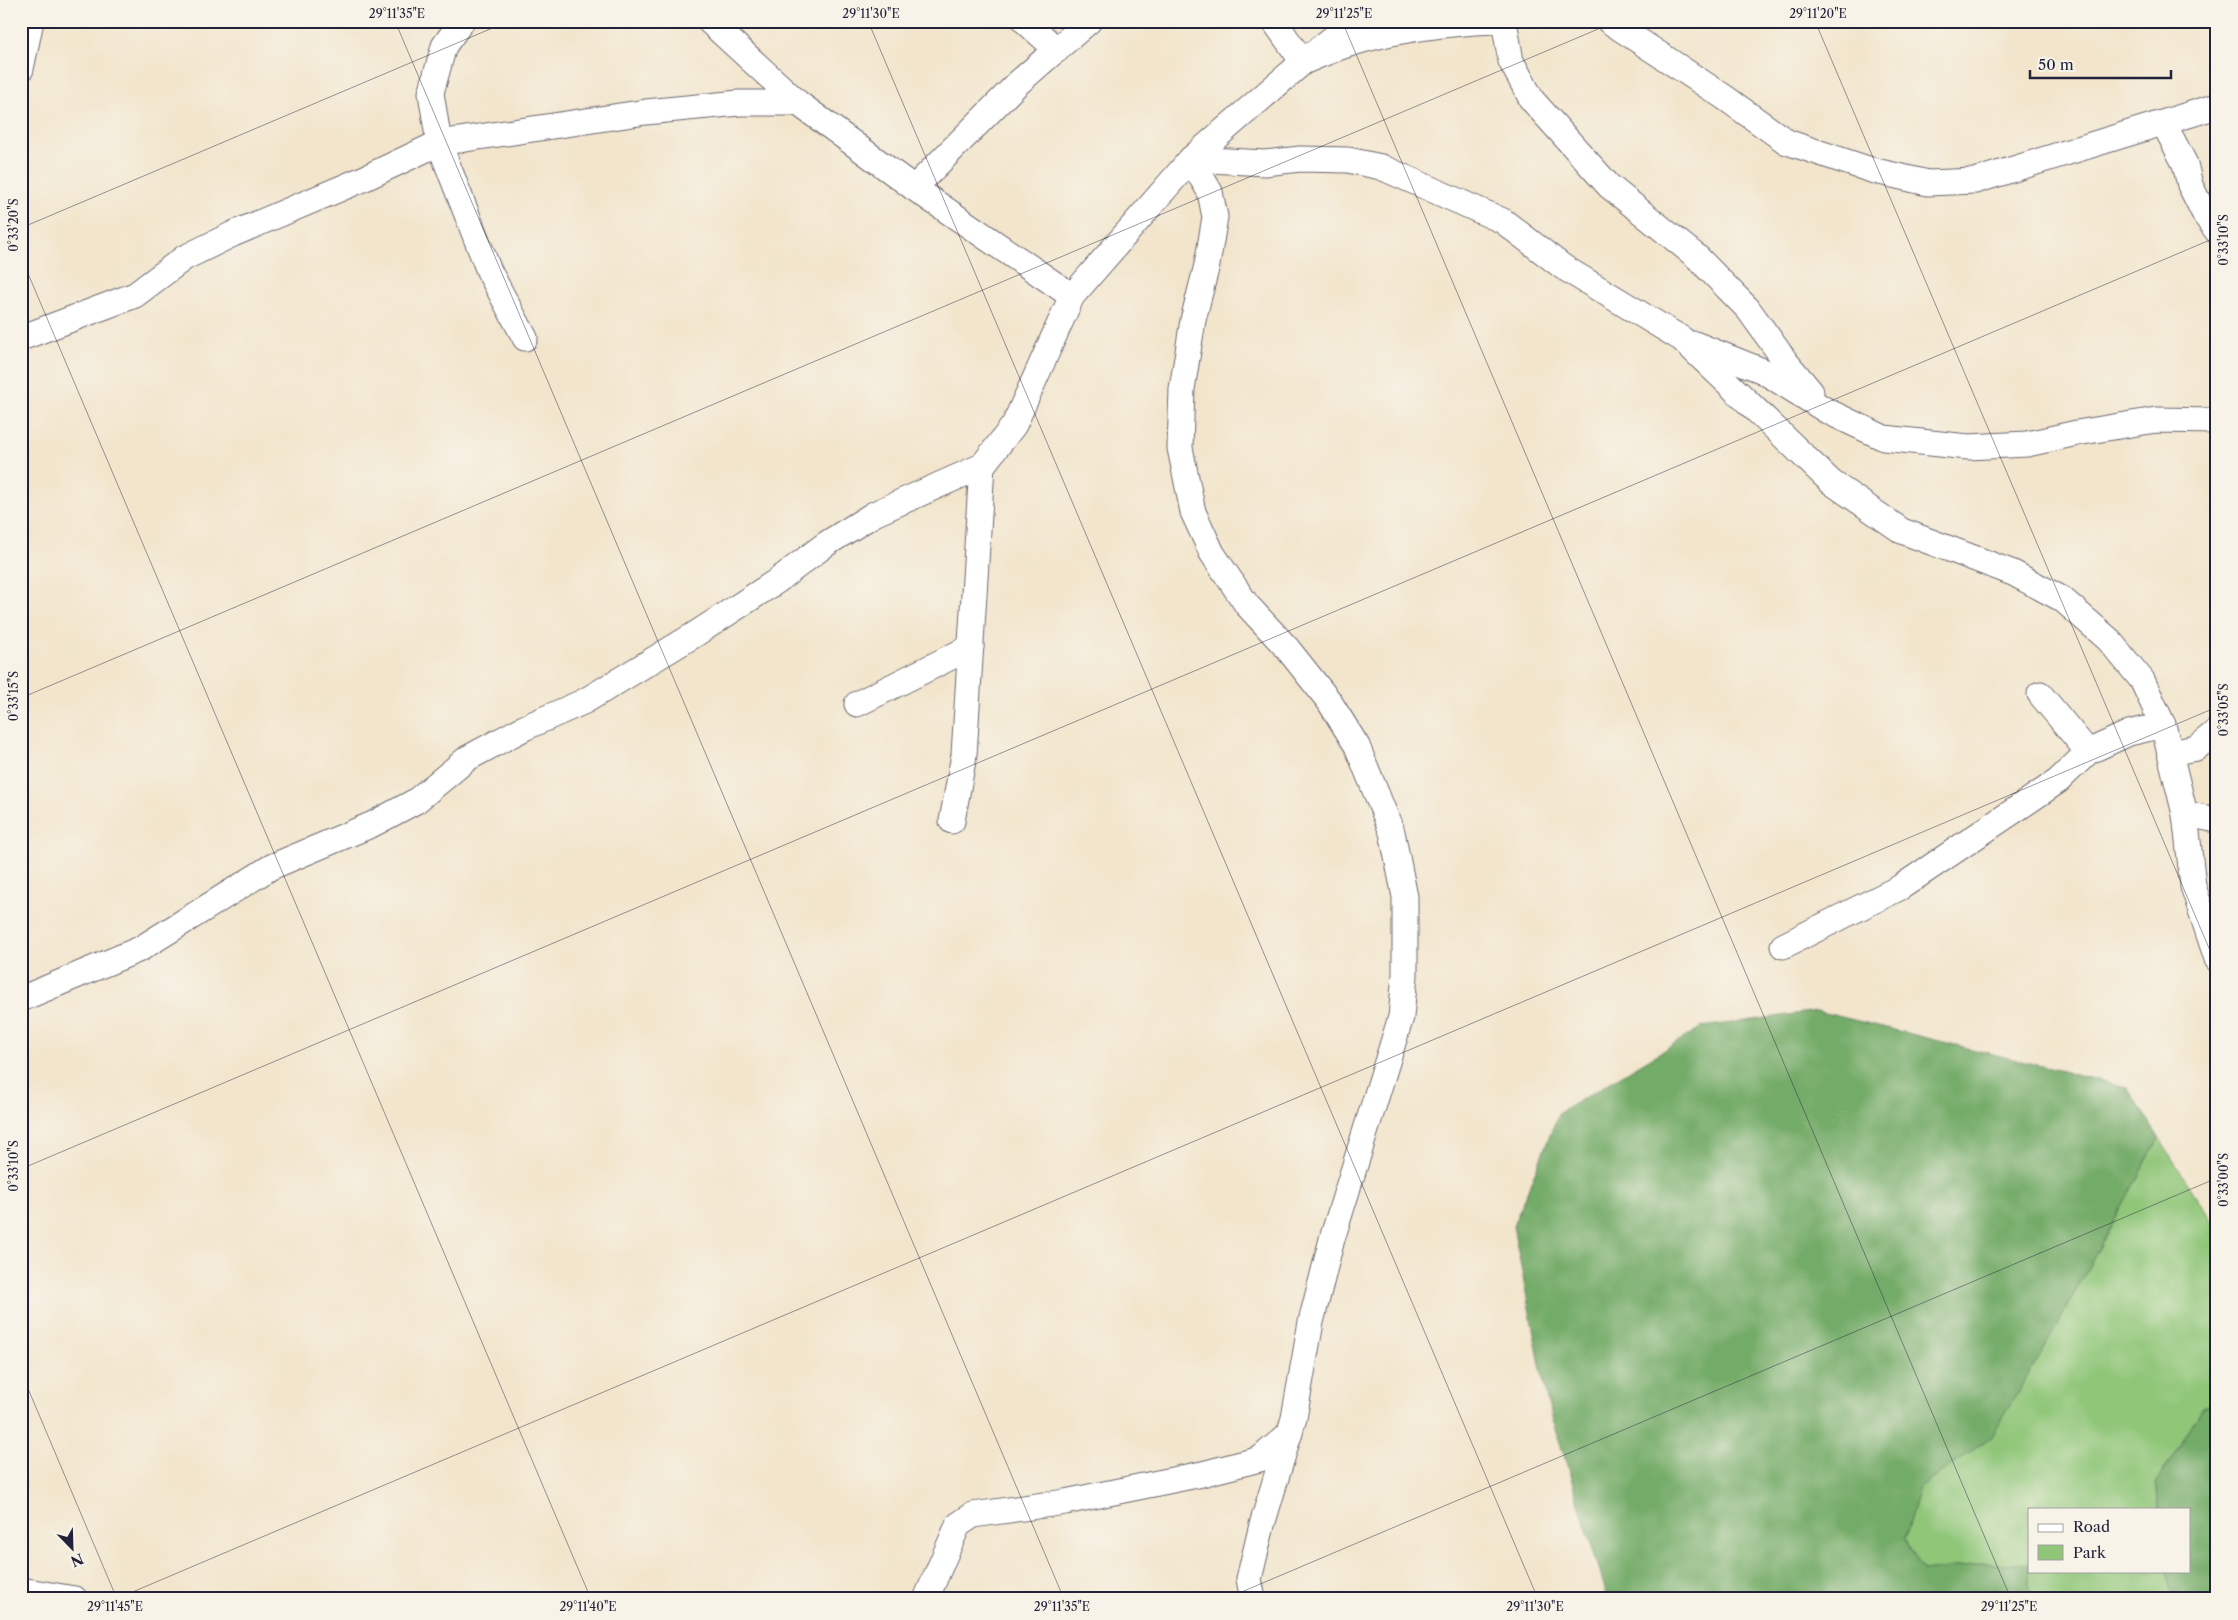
<svg xmlns="http://www.w3.org/2000/svg" width="2238" height="1620" font-family="'Libre Caslon Text',serif">
<rect width="100%" height="100%" fill="#f7f3e8"/>
<filter id="ink" filterUnits="userSpaceOnUse"><feTurbulence type="fractalNoise" baseFrequency=".02" numOctaves="2"/><feDisplacementMap in="SourceGraphic" scale="10" xChannelSelector="R" yChannelSelector="G"/><feConvolveMatrix kernelMatrix="1 2 1 2 8 2 1 2 1" color-interpolation-filters="sRGB"/></filter>
<filter id="wash" filterUnits="userSpaceOnUse"><feTurbulence type="fractalNoise" baseFrequency=".0096" numOctaves="4" result="noise"/><feDisplacementMap in="SourceGraphic" scale="20" xChannelSelector="R" yChannelSelector="G"/><feGaussianBlur stdDeviation="1.12" result="paint"/><feColorMatrix in="noise" values="0 0 0 0 0 0 0 0 0 0 0 0 0 0 0 0 0 1.4 0 .05"/><feComposite in="paint" operator="in"/></filter>
<g filter="url(#wash)">
<rect width="100%" height="100%" fill="#f2e5cc"/>
<polygon fill="#8fc678" stroke="#58745a" points="2159,1138 2217,1229 2217,1401 2203,1407 2156,1483 2159,1509 2029,1509 2029,1571 2167,1571 2174,1599 2030,1599 2028,1565 1979,1564 1923,1571 1904,1539 1919,1488 1991,1437 2045,1347"/>
<g fill="#73ab68" stroke="#4a6652">
<polygon points="1817,1011 2127,1087 2159,1138 2045,1347 1991,1437 1919,1488 1904,1539 1923,1571 1979,1564 2028,1565 2030,1599 1608,1599 1547,1400 1513,1226 1559,1113 1702,1027"/>
<polygon points="2217,1401 2217,1599 2174,1599 2167,1571 2189,1571 2189,1509 2159,1509 2156,1483 2203,1407"/>
</g>
</g>
<g filter="url(#ink)">
<g fill="none" stroke-linecap="round" stroke-linejoin="round">
<g stroke="#6b666e" stroke-width="27">
<g id="minor">
<polyline points="462,21 444,46 431,93 439,143 489,271 525,338"/>
<polyline points="709,21 798,103 914,188 1072,296"/>
<polyline points="1025,21 1057,50"/>
<path d="M 1274,21 L 1303,62 C 1318,56 1333,49 1349,44 C 1396,29 1447,23 1496,21"/>
<polyline points="1504,21 1511,61 1532,100 1609,186 1697,257 1748,309 1786,362 1811,392"/>
<polyline points="1609,21 1724,97 1787,142 1871,170 1928,183 1975,181 2217,106"/>
<polyline points="21,69 31,21"/>
<polyline points="2164,124 2185,164 2190,185 2205,215 2217,231"/>
<polyline points="1191,159 1210,192 1215,217 1207,265 1193,320 1182,389 1180,448 1193,512 1212,553 1247,605 1287,648 1329,701 1357,746 1392,832 1405,897 1405,975 1401,1017 1332,1239 1311,1322 1294,1418 1262,1525 1249,1579 1253,1599"/>
<polyline points="1191,159 1265,163 1300,159 1348,160 1381,167 1503,221 1563,267 1682,339 1831,482 1902,531 2013,573 2062,599 2108,639 2142,680 2163,725 2185,814 2193,886 2217,959"/>
<polyline points="914,188 1018,83 1089,21"/>
<polyline points="21,338 135,295 184,258 233,234 363,179 439,143 646,112 739,103 798,103"/>
<polyline points="1695,344 1763,371 1827,411 1884,438 1968,447 2027,444 2077,433 2156,420 2217,421"/>
<polyline points="2040,694 2088,752"/>
<polyline points="857,704 971,647"/>
<polyline points="2170,753 2196,748 2217,731"/>
<polyline points="2185,814 2217,820"/>
<polyline points="952,821 964,755 982,466"/>
<polyline points="1783,946 1901,887 2058,781 2088,752 2129,733 2163,725"/>
<polyline points="21,999 140,949 271,867 373,824 416,801 468,758 524,728 585,701 694,635 777,581 826,544 874,514 982,466 1014,425 1072,296 1191,159 1303,62 1354,21"/>
<polyline points="21,1590 75,1599"/>
<polyline points="926,1599 958,1525 973,1515 1065,1502 1202,1474 1260,1459 1290,1433"/>
</g>
</g>
<use href="#minor" stroke="#fff" stroke-width="25"/>
</g>
</g>
<path fill="none" stroke="#22223b" stroke-width="1" stroke-opacity="0.45" d="M 395,21 L 1064,1599M 868,21 L 1538,1599M 1342,21 L 2011,1599M 1815,21 L 2217,967M 21,228 L 509,21M 21,257 L 591,1599M 21,698 L 1617,21M 21,1169 L 2217,237M 21,1372 L 117,1599M 116,1599 L 2217,707M 1225,1599 L 2217,1178"/>
<rect width="2238" height="1620" fill="none" stroke="#f7f3e8" stroke-width="55"/>
<rect x="2028" y="1508" width="162" height="65" fill="#f7f3e8" stroke="#a29fa3"/>
<rect x="2038" y="1524" width="25" height="8" fill="#ffffff" stroke="#a29fa3"/>
<text x="2073" y="1532" font-size="15" fill="#22223b">Road</text>
<rect x="2038" y="1545" width="25" height="15" fill="#8fc678" stroke="#a29fa3"/>
<text x="2073" y="1558" font-size="15" fill="#22223b">Park</text>
<g transform="translate(72 1548) rotate(157)" stroke="#f7f3e8" stroke-width="4" paint-order="stroke">
<path d="M0-4L9 19L0 12L-9 19Z" fill="#22223b"/>
<text y="-8" font-size="14" font-weight="bold" text-anchor="middle" fill="#22223b">N</text>
</g>
<path d="M2030 70v8h141v-8" fill="none" stroke="#22223b" stroke-width="2.5"/>
<text x="2038" y="70" font-size="15" fill="#22223b" stroke="#f7f3e8" stroke-width="4" paint-order="stroke">50 m</text>
<rect x="28" y="28" width="2182" height="1564" fill="none" stroke="#22223b" stroke-width="2"/>
<g font-size="12" text-anchor="middle" fill="#22223b">
<text x="397" y="18">29°11'35"E</text>
<text x="871" y="18">29°11'30"E</text>
<text x="1344" y="18">29°11'25"E</text>
<text x="1818" y="18">29°11'20"E</text>
<text transform="translate(14 225) rotate(-90)" y="4">0°33'20"S</text>
<text transform="translate(2224 240) rotate(-90)" y="4">0°33'10"S</text>
<text transform="translate(14 696) rotate(-90)" y="4">0°33'15"S</text>
<text transform="translate(2224 710) rotate(-90)" y="4">0°33'05"S</text>
<text transform="translate(14 1166) rotate(-90)" y="4">0°33'10"S</text>
<text transform="translate(2224 1180) rotate(-90)" y="4">0°33'00"S</text>
<text x="115" y="1611">29°11'45"E</text>
<text x="588" y="1611">29°11'40"E</text>
<text x="1062" y="1611">29°11'35"E</text>
<text x="1535" y="1611">29°11'30"E</text>
<text x="2009" y="1611">29°11'25"E</text>
</g>
</svg>
